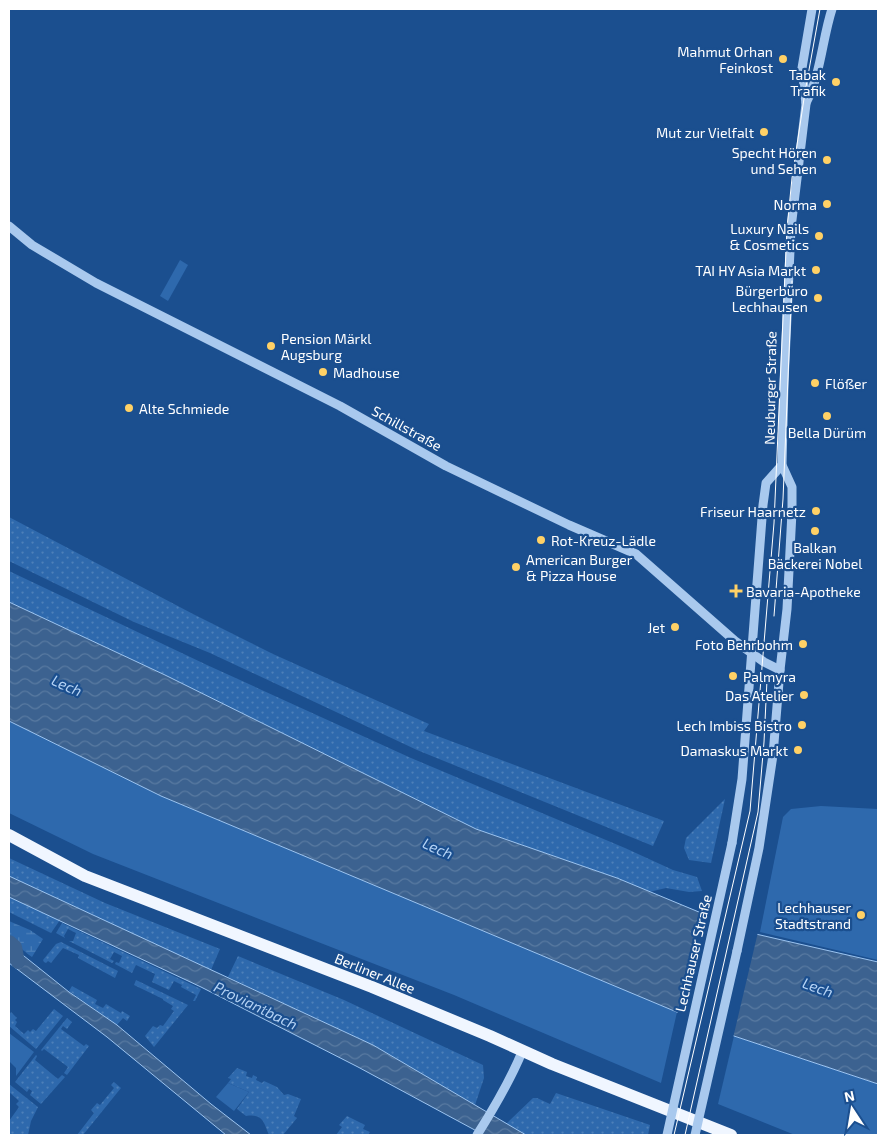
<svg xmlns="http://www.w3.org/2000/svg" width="887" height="1144" font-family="'Exo 2',sans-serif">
<defs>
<pattern id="grass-dots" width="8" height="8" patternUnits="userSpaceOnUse" patternTransform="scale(1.25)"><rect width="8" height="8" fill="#2e69ad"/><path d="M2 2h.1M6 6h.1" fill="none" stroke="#4d80b9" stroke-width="1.8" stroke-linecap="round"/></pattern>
<pattern id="wetland-marsh" width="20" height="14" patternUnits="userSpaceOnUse" patternTransform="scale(1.25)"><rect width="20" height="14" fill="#2e69ad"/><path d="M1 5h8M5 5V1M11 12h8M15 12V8" fill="none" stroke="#4d80b9"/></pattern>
<pattern id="water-waves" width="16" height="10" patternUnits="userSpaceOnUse" patternTransform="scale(1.25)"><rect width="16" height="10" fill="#3c6290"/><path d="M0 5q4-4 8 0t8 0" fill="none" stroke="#597aa1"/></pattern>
</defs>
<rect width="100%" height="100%" fill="#1b4f8f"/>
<g fill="url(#grass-dots)">
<polygon points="9,517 193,614 273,654 429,724 424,731 664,821 653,846 417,750 210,653 134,622 9,561"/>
<polygon points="9,571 207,665 411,758 625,848 673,870 697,877 702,891 689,892 666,888 649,892 617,878 476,829 165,675 9,602"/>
<polygon points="725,799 711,863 689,860 684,848 686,838"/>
<polygon points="9,858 105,903 220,949 211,970 9,876"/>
<polygon points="9,897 60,920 51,933 9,912"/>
<polygon points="62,923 201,989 195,1001 193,1001 196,995 181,987 182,985 174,981 169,990 152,982 155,974 136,965 132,973 115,964 116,962 119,963 122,956 114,952 110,959 114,961 112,963 69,941 73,941 76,933 68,929 64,936 65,938 56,933"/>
<polygon points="61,942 118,971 115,978 78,958 79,955 63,948 51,963 48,961 46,963 44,962 43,960 56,944"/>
<polygon points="238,956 344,1000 483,1065 484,1078 475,1105 373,1045 228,977"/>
<polygon points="136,980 188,1005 154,1047 145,1036 153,1026 157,1028 160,1025 163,1026 174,1011 171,1009 173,1006 163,1000 163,999 134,985"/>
<polygon points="72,986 97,1000 95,1004 103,1008 106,1004 121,1013 122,1011 130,1016 127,1021 123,1018 117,1025 69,991"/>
<polygon points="54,1009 63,1016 36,1049 9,1026 9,1015 11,1012 17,1018 15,1020 17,1022 15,1026 24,1034 28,1030 30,1032 33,1029 36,1031"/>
<polygon points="67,1018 72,1022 67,1029 63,1026 61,1029 84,1046 86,1044 89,1046 67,1075 64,1073 68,1067 44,1049 42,1051 41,1050"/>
<polygon points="36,1055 37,1056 35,1060 58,1079 62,1075 65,1077 41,1104 30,1095 32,1091 29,1089 27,1092 15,1082"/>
<path d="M 237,1068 L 247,1072 L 246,1076 L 252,1078 L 253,1075 L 257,1077 L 256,1080 L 262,1083 L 264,1081 L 277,1087 L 284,1095 L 288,1094 L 301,1099 L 294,1116 L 297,1118 L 283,1135 L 269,1135 C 264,1124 264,1113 246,1116 L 237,1109 L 249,1092 L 228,1083 L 231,1079 L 228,1078 Z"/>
<polygon points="114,1082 121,1088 83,1135 77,1135 94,1113 91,1110 97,1103 100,1105 114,1088 111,1085"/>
<polygon points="9,1084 38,1107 31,1121 28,1135 9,1135 9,1121 19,1107 16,1104 19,1101 9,1092"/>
<polygon points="556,1093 650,1125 648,1135 526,1135 506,1124 533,1098 537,1098 550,1104"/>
<polygon points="347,1116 365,1125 363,1129 370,1132 368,1135 336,1135 342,1127 339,1125"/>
</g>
<path fill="url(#wetland-marsh)" d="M 9,921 L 30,930 L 43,939 L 32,957 C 23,951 17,944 9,938 Z"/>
<g fill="#2e69ad">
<polygon points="180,260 188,265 168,301 160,296"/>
<polygon points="9,721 161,796 677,1012 661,1083 454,995 93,854 9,813"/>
<polygon points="821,806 878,809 878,960 760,932 783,817 791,809"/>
<polygon points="9,1033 34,1052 16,1076 16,1068 9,1061"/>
<polygon points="734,1036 878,1084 878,1135 795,1135 718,1104"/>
<polygon points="228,1083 249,1092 234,1111 216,1097"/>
</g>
<g fill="url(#water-waves)" stroke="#9cc4f0">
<polygon points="9,602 165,675 476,829 617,878 747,932 878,962 878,1084 734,1036 161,796 9,721"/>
<polygon points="9,876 373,1045 526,1135 484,1135 358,1067 201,987 9,897"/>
<polygon points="9,944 69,992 117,1025 211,1104 251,1135 226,1135 107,1037 9,963"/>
</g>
<polygon fill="#1b4f8f" points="701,910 748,929 758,932 733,1038 677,1015"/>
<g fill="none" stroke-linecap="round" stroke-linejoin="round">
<polyline stroke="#3c6290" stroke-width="14" points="9,942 15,947 18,962"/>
<g stroke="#a9c9ee" stroke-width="9">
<path d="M 806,103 C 821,74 822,40 832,9"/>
<polyline points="9,226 32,245 96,283 340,406 446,466 569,525 636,554 735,641 764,662 780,670"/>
<polyline points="732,843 742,779 763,505 766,483 782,465"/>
<polyline points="737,951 759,848 773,755 780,670 787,609 792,512 792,487 782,465 784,383 791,228 806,104 802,68 812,9"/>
<path d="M 477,1135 C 494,1108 510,1081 522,1052"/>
</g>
<polyline stroke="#f0f6ff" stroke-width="12" points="9,835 85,876 372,987 490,1036 552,1064 731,1135"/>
<g stroke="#fff" stroke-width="1">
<polyline points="774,616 783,499 792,281"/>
<polyline points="674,1135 750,811 774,523 787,228 792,178 805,92 820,9"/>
<polyline points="685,1135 758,812 764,742 767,680"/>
</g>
<g stroke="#a9c9ee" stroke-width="9">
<polyline points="667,1135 732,843"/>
<polyline points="695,1135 737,951"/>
</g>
</g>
<g fill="#ffd166" stroke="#1b4f8f" stroke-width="2">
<circle cx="783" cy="59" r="5"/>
<circle cx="836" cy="82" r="5"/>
<circle cx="764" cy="132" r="5"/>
<circle cx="827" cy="160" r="5"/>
<circle cx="827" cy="204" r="5"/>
<circle cx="819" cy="236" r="5"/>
<circle cx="816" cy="270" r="5"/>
<circle cx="818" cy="298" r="5"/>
<circle cx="271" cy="346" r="5"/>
<circle cx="323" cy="372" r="5"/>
<circle cx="815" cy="383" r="5"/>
<circle cx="129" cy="408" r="5"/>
<circle cx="827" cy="416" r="5"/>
<circle cx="816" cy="511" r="5"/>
<circle cx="815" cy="531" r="5"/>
<circle cx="541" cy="540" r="5"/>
<circle cx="516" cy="567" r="5"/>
<path d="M733.5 583.5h5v5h5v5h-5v5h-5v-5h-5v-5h5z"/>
<circle cx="675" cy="627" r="5"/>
<circle cx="803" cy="644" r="5"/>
<circle cx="733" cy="676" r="5"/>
<circle cx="804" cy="695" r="5"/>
<circle cx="802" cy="725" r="5"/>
<circle cx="798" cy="750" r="5"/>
<circle cx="861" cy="915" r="5"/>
</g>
<g text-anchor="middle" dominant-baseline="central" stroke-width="4.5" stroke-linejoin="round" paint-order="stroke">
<g font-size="14" fill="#fff" stroke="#1b4f8f" text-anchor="end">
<text x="773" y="51">Mahmut Orhan<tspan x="773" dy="16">Feinkost</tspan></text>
<text x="826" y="74">Tabak<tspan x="826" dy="16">Trafik</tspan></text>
<text x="754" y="132">Mut zur Vielfalt</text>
<text x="817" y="152">Specht Hören<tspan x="817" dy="16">und Sehen</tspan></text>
<text x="817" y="204">Norma</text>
<text x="809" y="228">Luxury Nails<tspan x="809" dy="16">&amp; Cosmetics</tspan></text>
<text x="806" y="270">TAI HY Asia Markt</text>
<text x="808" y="290">Bürgerbüro<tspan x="808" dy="16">Lechhausen</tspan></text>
<text x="281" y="338" text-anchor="start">Pension Märkl<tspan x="281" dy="16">Augsburg</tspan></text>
<text x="333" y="372" text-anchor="start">Madhouse</text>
<text x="825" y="383" text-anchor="start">Flößer</text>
<text x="139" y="408" text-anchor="start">Alte Schmiede</text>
<text x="827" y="432" text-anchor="middle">Bella Dürüm</text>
<text x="806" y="511">Friseur Haarnetz</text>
<text x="551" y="540" text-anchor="start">Rot-Kreuz-Lädle</text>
<text x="815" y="547" text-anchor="middle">Balkan<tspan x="815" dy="16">Bäckerei Nobel</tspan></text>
<text x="526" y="559" text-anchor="start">American Burger<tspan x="526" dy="16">&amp; Pizza House</tspan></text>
<text x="746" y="591" text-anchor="start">Bavaria-Apotheke</text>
<text x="665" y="627">Jet</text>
<text x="793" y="644">Foto Behrbohm</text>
<text x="743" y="676" text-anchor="start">Palmyra</text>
<text x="794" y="695">Das Atelier</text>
<text x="792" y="725">Lech Imbiss Bistro</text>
<text x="788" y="750">Damaskus Markt</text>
<text x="851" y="907">Lechhauser<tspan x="851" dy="16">Stadtstrand</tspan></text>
</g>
<g font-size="14" fill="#fff" stroke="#1b4f8f">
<text transform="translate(770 388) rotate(-89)">Neuburger Straße</text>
<text transform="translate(407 428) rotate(29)">Schillstraße</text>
<text transform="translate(693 953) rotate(-77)">Lechhauser Straße</text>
<text transform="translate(375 973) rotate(22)">Berliner Allee</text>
</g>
<g font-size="15" font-style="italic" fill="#b5d3f5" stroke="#1b4f8f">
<text transform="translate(67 685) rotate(24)">Lech</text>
<text transform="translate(438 848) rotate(24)">Lech</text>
<text transform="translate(818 987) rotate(20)">Lech</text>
<text transform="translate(256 1005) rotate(26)">Proviantbach</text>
</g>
</g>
<rect width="887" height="1144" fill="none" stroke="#ffffff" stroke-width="20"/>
<g transform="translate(852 1109) rotate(348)" stroke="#1b4f8f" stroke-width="4" paint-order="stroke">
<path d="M0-4L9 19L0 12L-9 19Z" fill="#ffffff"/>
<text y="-8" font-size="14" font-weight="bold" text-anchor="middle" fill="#ffffff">N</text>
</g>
</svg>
